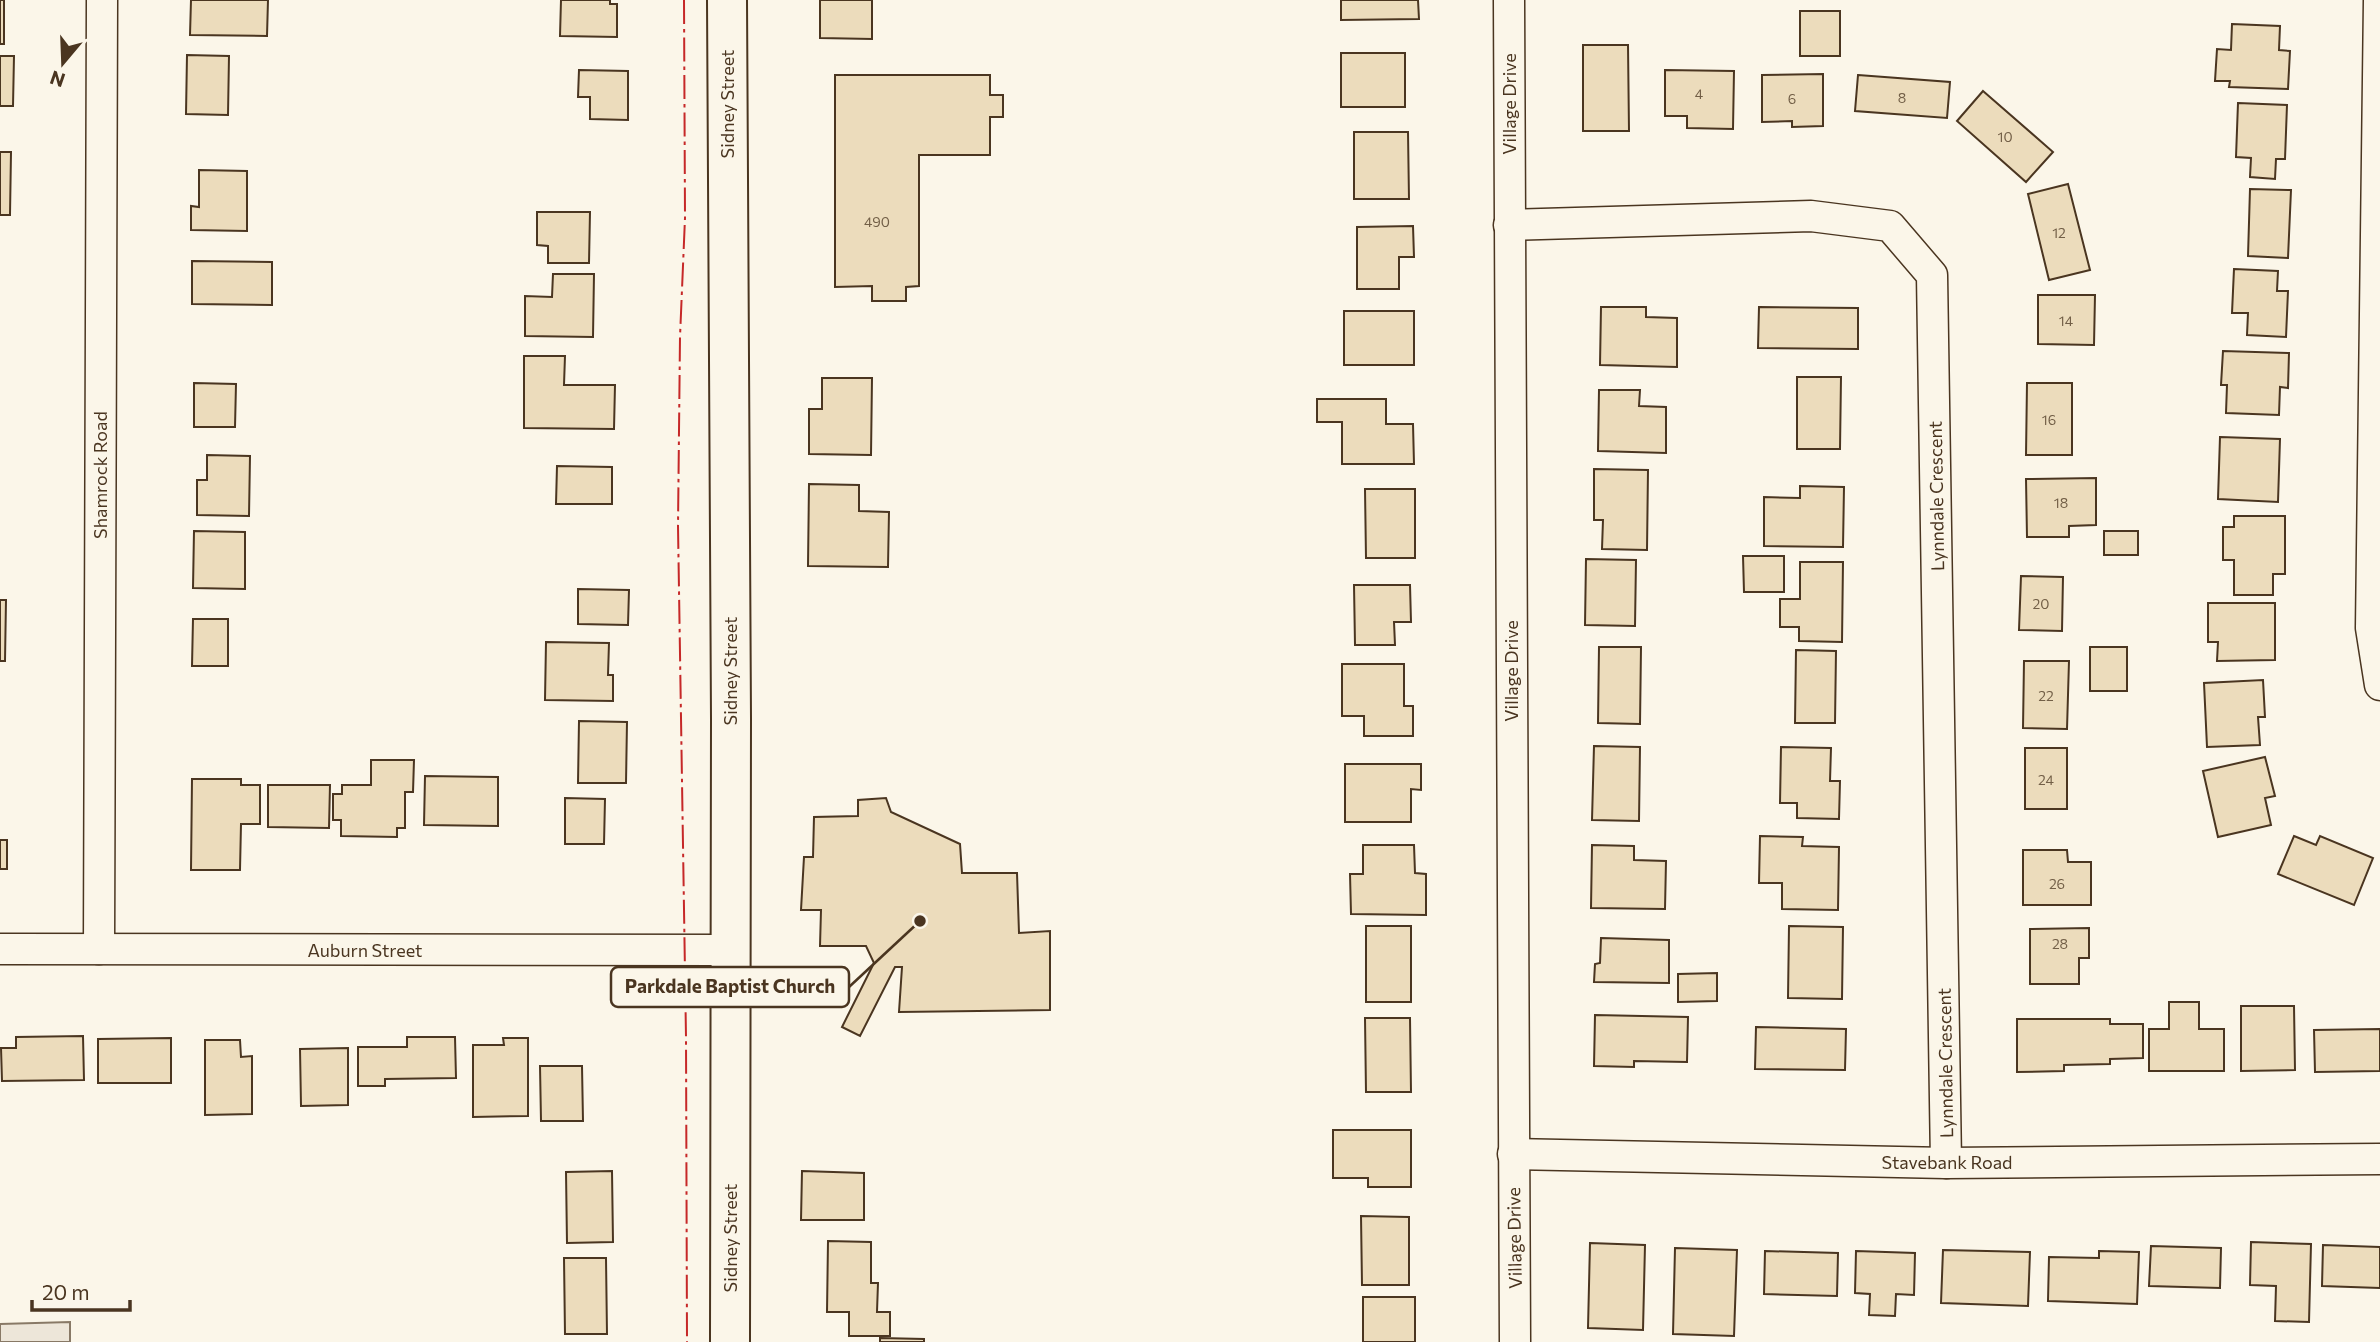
<svg xmlns="http://www.w3.org/2000/svg" width="2380" height="1342" font-family="Commissioner,sans-serif">
<rect width="100%" height="100%" fill="#fbf6e9"/>
<polygon fill="#ede6d9" stroke="#887966" stroke-width="2" points="70,1322 70,1342 0,1342 0,1324"/>
<g fill="#ecdcbc" stroke="#4a3520" stroke-width="2">
<rect x="0" y="0" width="4" height="44"/>
<polygon points="191,0 268,0 267,36 190,35"/>
<polygon points="561,0 610,0 610,4 617,4 617,37 560,36"/>
<polygon points="820,0 872,0 872,39 820,38"/>
<polygon points="1341,0 1418,0 1419,19 1341,20"/>
<rect x="1800" y="11" width="40" height="45"/>
<polygon points="2232,24 2280,26 2279,50 2290,51 2288,89 2229,87 2230,81 2215,81 2217,49 2231,50"/>
<polygon points="1583,45 1628,45 1629,131 1583,131"/>
<rect x="1341" y="53" width="64" height="54"/>
<polygon points="187,55 229,56 228,115 186,114"/>
<polygon points="0,56 14,56 13,106 0,106"/>
<polygon points="579,70 628,71 628,120 590,119 590,97 578,97"/>
<polygon points="1665,70 1734,71 1733,129 1687,128 1687,116 1665,116"/>
<polygon points="1823,74 1823,126 1792,127 1792,121 1762,122 1762,75"/>
<polygon points="835,75 990,75 990,95 1003,95 1003,117 990,117 990,155 919,155 919,286 906,287 906,301 872,301 872,286 835,287"/>
<polygon points="1858,75 1950,82 1947,118 1855,111"/>
<polygon points="1983,91 2053,152 2026,182 1957,121"/>
<polygon points="2238,103 2287,105 2285,159 2276,159 2275,179 2250,177 2251,158 2236,157"/>
<polygon points="1354,132 1408,132 1409,199 1354,199"/>
<polygon points="0,152 11,152 10,215 0,215"/>
<polygon points="199,170 247,171 247,231 191,230 191,206 199,207"/>
<polygon points="2068,184 2090,270 2049,280 2028,194"/>
<polygon points="2250,189 2291,190 2288,258 2248,256"/>
<polygon points="537,212 590,212 589,263 548,263 548,246 537,245"/>
<polygon points="1413,226 1414,257 1399,257 1399,289 1357,289 1357,227"/>
<polygon points="192,261 272,262 272,305 192,304"/>
<polygon points="2234,269 2278,271 2277,291 2288,291 2286,337 2247,335 2248,313 2232,313"/>
<polygon points="553,274 594,274 593,337 525,336 525,296 552,297"/>
<polygon points="2038,295 2095,295 2094,345 2038,344"/>
<polygon points="1601,307 1646,307 1646,317 1677,318 1677,367 1600,365"/>
<polygon points="1759,307 1858,308 1858,349 1758,348"/>
<rect x="1344" y="311" width="70" height="54"/>
<polygon points="2223,351 2289,353 2288,388 2280,387 2279,415 2226,413 2227,385 2221,385"/>
<polygon points="524,356 565,356 564,385 615,385 614,429 524,428"/>
<polygon points="1797,377 1841,377 1840,449 1797,449"/>
<polygon points="822,378 872,378 871,455 809,454 809,409 822,409"/>
<polygon points="194,383 236,384 235,427 194,427"/>
<polygon points="2027,383 2072,383 2072,455 2026,455"/>
<polygon points="1599,390 1640,390 1639,406 1666,407 1666,453 1598,451"/>
<polygon points="1317,399 1386,399 1386,424 1413,424 1414,464 1342,464 1342,422 1317,422"/>
<polygon points="2220,437 2280,439 2278,502 2218,499"/>
<polygon points="207,455 250,456 249,516 197,515 197,480 207,480"/>
<polygon points="557,466 612,467 612,504 556,504"/>
<polygon points="1594,469 1648,470 1647,550 1602,549 1603,520 1594,520"/>
<polygon points="2096,478 2096,525 2069,526 2069,537 2027,537 2026,479"/>
<polygon points="809,484 859,485 859,511 889,512 888,567 808,566"/>
<polygon points="1800,486 1844,487 1843,547 1764,546 1764,497 1800,498"/>
<polygon points="1365,489 1415,489 1415,558 1366,558"/>
<polygon points="2234,516 2285,516 2285,574 2273,574 2273,595 2234,595 2234,560 2223,560 2223,527 2234,527"/>
<polygon points="194,531 245,532 245,589 193,588"/>
<rect x="2104" y="531" width="34" height="24"/>
<polygon points="1743,556 1784,556 1784,592 1744,592"/>
<polygon points="1586,559 1636,560 1635,626 1585,625"/>
<polygon points="1800,562 1843,562 1842,642 1799,641 1799,627 1780,627 1780,599 1800,599"/>
<polygon points="2021,576 2063,577 2062,631 2019,630"/>
<polygon points="1354,585 1410,585 1411,622 1394,622 1395,645 1355,645"/>
<polygon points="578,589 629,590 628,625 578,624"/>
<polygon points="0,600 6,600 5,661 0,661"/>
<polygon points="2208,603 2275,603 2275,660 2217,661 2218,642 2208,642"/>
<polygon points="193,619 228,619 228,666 192,666"/>
<polygon points="546,642 609,643 608,675 613,675 613,701 545,700"/>
<polygon points="1599,647 1641,647 1640,724 1598,723"/>
<rect x="2090" y="647" width="37" height="44"/>
<polygon points="1796,650 1836,651 1835,723 1795,723"/>
<polygon points="2024,661 2069,661 2067,729 2023,728"/>
<polygon points="1342,664 1404,664 1404,706 1413,706 1413,736 1364,736 1364,716 1342,716"/>
<polygon points="2263,680 2265,717 2258,717 2260,745 2207,747 2204,683"/>
<polygon points="579,721 627,722 626,783 578,783"/>
<polygon points="1594,746 1640,747 1639,821 1592,820"/>
<polygon points="1781,747 1831,748 1830,781 1840,781 1839,819 1797,818 1797,803 1780,803"/>
<rect x="2025" y="748" width="42" height="61"/>
<polygon points="2265,757 2275,796 2265,798 2271,825 2218,837 2203,771"/>
<polygon points="371,760 414,760 413,792 405,792 405,828 397,828 397,837 341,836 341,820 333,820 333,794 342,794 342,785 371,785"/>
<polygon points="1345,764 1421,764 1421,790 1411,789 1411,822 1345,822"/>
<polygon points="425,776 498,777 498,826 424,825"/>
<polygon points="192,779 241,779 241,785 260,785 260,824 241,824 240,870 191,870"/>
<polygon points="268,785 330,785 329,828 268,827"/>
<polygon points="565,798 605,799 604,844 565,844"/>
<polygon points="886,798 891,812 960,844 962,873 1017,873 1019,933 1050,931 1050,1010 899,1012 902,967 895,967 860,1036 842,1027 874,963 866,946 820,946 821,910 801,910 804,857 813,857 814,817 858,816 858,800"/>
<polygon points="1760,836 1803,837 1802,846 1839,847 1838,910 1782,909 1782,883 1759,883"/>
<polygon points="2294,836 2316,845 2320,836 2373,858 2354,905 2278,874"/>
<rect x="0" y="840" width="7" height="29"/>
<polygon points="1363,845 1414,845 1415,873 1426,874 1426,915 1351,914 1350,874 1363,874"/>
<polygon points="1592,845 1634,846 1634,860 1666,861 1665,909 1591,908"/>
<polygon points="2023,850 2067,850 2068,862 2091,862 2091,905 2023,905"/>
<rect x="1366" y="926" width="45" height="76"/>
<polygon points="1789,926 1843,927 1842,999 1788,998"/>
<polygon points="2089,928 2089,958 2079,958 2079,984 2030,984 2030,929"/>
<polygon points="1601,938 1669,940 1669,983 1594,982 1595,964 1600,963"/>
<polygon points="1717,973 1717,1001 1678,1002 1678,974"/>
<polygon points="2169,1002 2199,1002 2199,1029 2224,1029 2224,1071 2149,1071 2149,1029 2169,1029"/>
<polygon points="2241,1006 2294,1006 2295,1070 2241,1071"/>
<polygon points="1595,1015 1688,1017 1687,1062 1634,1061 1634,1067 1594,1066"/>
<polygon points="1365,1018 1410,1018 1411,1092 1366,1092"/>
<polygon points="2017,1019 2110,1019 2110,1024 2143,1024 2143,1058 2110,1059 2110,1064 2064,1065 2064,1071 2017,1072"/>
<polygon points="1756,1027 1846,1029 1845,1070 1755,1069"/>
<polygon points="2380,1029 2380,1071 2315,1072 2314,1030"/>
<polygon points="83,1036 84,1080 2,1081 1,1048 16,1048 16,1037"/>
<polygon points="407,1037 455,1037 456,1078 385,1079 385,1086 358,1086 358,1047 407,1047"/>
<polygon points="171,1038 171,1083 98,1083 98,1039"/>
<polygon points="503,1038 528,1038 528,1116 473,1117 473,1045 504,1045"/>
<polygon points="205,1040 240,1040 241,1057 252,1056 252,1114 205,1115"/>
<polygon points="348,1048 348,1105 301,1106 300,1049"/>
<polygon points="540,1066 582,1066 583,1121 541,1121"/>
<polygon points="1333,1130 1411,1130 1411,1187 1368,1187 1368,1178 1333,1178"/>
<polygon points="612,1171 613,1242 567,1243 566,1172"/>
<polygon points="802,1171 864,1173 864,1220 801,1220"/>
<polygon points="1361,1216 1409,1217 1409,1285 1362,1285"/>
<polygon points="828,1241 871,1242 871,1283 878,1283 877,1312 890,1312 890,1336 849,1336 849,1312 827,1312"/>
<polygon points="2251,1242 2311,1244 2309,1322 2275,1321 2276,1286 2250,1285"/>
<polygon points="1590,1243 1645,1245 1643,1330 1588,1328"/>
<polygon points="2323,1245 2380,1247 2380,1288 2322,1286"/>
<polygon points="2151,1246 2221,1248 2220,1288 2149,1286"/>
<polygon points="1675,1248 1737,1250 1734,1336 1673,1334"/>
<polygon points="1943,1250 2030,1252 2028,1306 1941,1303"/>
<polygon points="1765,1251 1838,1253 1837,1296 1764,1294"/>
<polygon points="1856,1251 1915,1253 1914,1295 1896,1294 1895,1316 1869,1315 1870,1294 1855,1293"/>
<polygon points="2099,1251 2139,1252 2137,1304 2048,1301 2049,1257 2099,1258"/>
<polygon points="564,1258 606,1258 607,1334 565,1334"/>
<rect x="1363" y="1297" width="52" height="45"/>
<polygon points="880,1338 924,1339 924,1342 880,1342"/>
</g>
<g fill="none" stroke-linecap="round" stroke-linejoin="round">
<g stroke="#4a3520" stroke-width="33">
<g id="street">
<polyline points="1509,0 1515,1342"/>
<polyline points="2379,0 2371,628 2380,685"/>
<polyline points="1509,225 1811,216 1890,226 1932,275 1946,1163"/>
<polyline points="0,949 731,950"/>
<polyline points="99,949 102,0"/>
<polyline points="1513,1154 1946,1163 2380,1159"/>
</g>
</g>
<g stroke="#4a3520" stroke-width="42">
<polyline id="secondary" points="727,0 731,719 730,1342"/>
</g>
<use href="#street" stroke="#fbf6e9" stroke-width="30"/>
<use href="#secondary" stroke="#fbf6e9" stroke-width="38"/>
<polyline stroke="#c62828" stroke-width="2" stroke-dasharray="24 5 3.5 5" stroke-linecap="butt" points="684,0 685,218 680,337 678,526 686,1037 687,1342"/>
</g>
<g text-anchor="middle" dominant-baseline="central" stroke-width="5" stroke-linejoin="round" paint-order="stroke">
<g font-size="14" fill="#725f47">
<text x="1699" y="93">4</text>
<text x="1902" y="97">8</text>
<text x="1792" y="98">6</text>
<text x="2005" y="136">10</text>
<text x="877" y="221">490</text>
<text x="2059" y="232">12</text>
<text x="2066" y="320">14</text>
<text x="2049" y="419">16</text>
<text x="2061" y="502">18</text>
<text x="2041" y="603">20</text>
<text x="2046" y="695">22</text>
<text x="2046" y="779">24</text>
<text x="2057" y="883">26</text>
<text x="2060" y="943">28</text>
</g>
<g font-size="18" fill="#4a3520" stroke="#fbf6e9">
<text transform="translate(727 104) rotate(-90)">Sidney Street</text>
<text transform="translate(1509 104) rotate(-90)">Village Drive</text>
<text transform="translate(100 475) rotate(-90)">Shamrock Road</text>
<text transform="translate(1936 496) rotate(-91)">Lynndale Crescent</text>
<text transform="translate(730 671) rotate(-90)">Sidney Street</text>
<text transform="translate(1511 671) rotate(-90)">Village Drive</text>
<text x="365" y="950">Auburn Street</text>
<text transform="translate(1945 1063) rotate(-91)">Lynndale Crescent</text>
<text x="1947" y="1162">Stavebank Road</text>
<text transform="translate(730 1238) rotate(-90)">Sidney Street</text>
<text transform="translate(1514 1238) rotate(-91)">Village Drive</text>
</g>
</g>
<path fill="none" stroke="#4a3520" stroke-width="2.5" d="M920 921L849 987"/>
<circle fill="#4a3520" stroke="#fbf6e9" stroke-width="2.5" cx="920" cy="921" r="7"/>
<rect fill="#fbf6e9" stroke="#4a3520" stroke-width="2.5" x="611" y="967" width="238" height="40" rx="7"/>
<g font-size="19" text-anchor="middle" font-weight="bold" fill="#4a3520">
<text x="730" y="993">Parkdale Baptist Church</text>
</g>
<g transform="translate(63 63) rotate(199)" stroke="#fbf6e9" stroke-width="5" paint-order="stroke">
<path d="M0-5L12 26L0 18L-12 26Z" fill="#4a3520"/>
<text y="-10" font-size="19" font-weight="bold" text-anchor="middle" fill="#4a3520">N</text>
</g>
<path d="M32 1300v10h98v-10" fill="none" stroke="#4a3520" stroke-width="3.5"/>
<text x="42" y="1300" font-size="21" fill="#4a3520" stroke="#fbf6e9" stroke-width="5" paint-order="stroke">20 m</text>
</svg>
